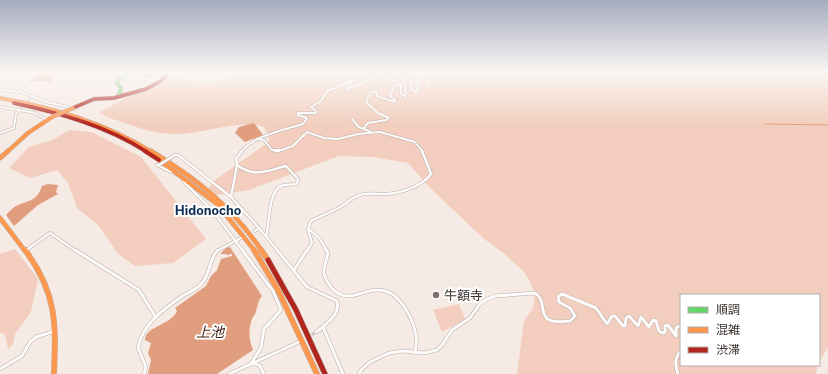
<svg xmlns="http://www.w3.org/2000/svg" width="828" height="374" font-family="'Public Sans','Noto Sans JP',sans-serif">
<rect width="100%" height="100%" fill="#f6eae4"/>
<g fill="#f3cebe">
<path d="M 242,72 L 825,72 L 828,75 L 828,347 L 819,362 L 819,295 L 681,295 L 681,365 L 818,365 L 816,374 L 517,374 L 524,321 L 533,308 L 535,294 L 530,282 L 525,273 L 506,255 L 483,238 L 430,188 L 408,163 L 373,157 L 339,156 L 249,190 L 216,195 L 209,189 L 212,182 L 269,142 L 269,137 L 264,127 C 245,119 203,133 182,134 C 161,135 144,130 125,123 C 117,120 105,118 99,112 L 164,78 C 178,76 192,82 206,83 C 219,83 231,77 242,72 Z"/>
<polygon points="70,130 91,132 141,157 206,239 173,263 135,266 118,254 99,226 77,208 68,183 57,170 30,178 9,168 29,147 52,140"/>
<polygon points="15,249 38,279 31,312 15,334 13,344 8,349 5,334 0,333 0,254"/>
<polygon points="459,304 465,319 442,332 433,310"/>
</g>
<g fill="#e09e7f">
<polygon points="42,72 56,73 51,82 37,81 28,83"/>
<polygon points="254,123 263,135 245,142 235,133 239,127"/>
<path d="M 48,184 L 58,185 L 56,192 L 58,194 L 38,205 L 14,226 L 6,215 C 9,212 13,207 18,205 C 30,200 37,201 42,186 Z"/>
<path d="M 230,247 L 262,296 C 258,301 258,305 256,311 C 256,314 253,316 252,319 C 248,330 249,340 253,350 L 217,374 L 148,374 L 151,360 L 148,353 L 151,343 L 145,340 C 145,326 170,326 177,311 L 175,308 L 206,286 L 211,276 L 217,270 L 221,259 L 232,256 L 232,254 L 227,255 L 226,254 L 220,254 L 226,248 Z"/>
</g>
<g fill="none" stroke-linecap="round" stroke-linejoin="round">
<polyline stroke="#e09e7f" stroke-width="1" points="765,124 828,125"/>
<polyline stroke="#d1c5c0" stroke-width="2" stroke-dasharray="2 1" stroke-linecap="butt" points="20,109 31,98"/>
<polyline stroke="#d1c5c0" stroke-width="3" stroke-dasharray="3 1.5" stroke-linecap="butt" points="308,337 316,332"/>
<g stroke="#b7aeaa" stroke-width="3">
<g id="street-far2">
<polyline points="409,72 413,74 413,72"/>
<polyline points="0,86 5,72"/>
<polyline points="0,90 20,92 50,103 73,108"/>
<polyline points="20,91 25,86 26,82 39,72"/>
<polyline points="0,107 35,113 47,120"/>
<polyline points="352,119 359,127 371,132"/>
<polyline points="363,129 368,123 386,120 389,118 378,113 366,102 370,93 376,91 377,96 395,102 395,100 390,96 394,86 401,84 401,94 406,97 404,79 409,77 412,90 416,92 418,89 417,78 420,74 424,76 430,86"/>
<polyline points="0,133 14,128 16,114 20,109"/>
<polyline points="257,139 264,140 272,150 282,150 293,146 307,132 324,138 338,139 358,134 380,132 415,142 423,152"/>
<path d="M 241,152 C 253,136 284,130 303,124 L 307,118 L 298,115 L 298,113 L 316,113 L 316,111 L 311,107 L 321,101 L 327,91 L 353,80 L 347,89 L 370,80 L 371,77 L 385,76 L 394,81 L 393,72"/>
</g>
</g>
<g stroke="#b7aeaa" stroke-width="3.5">
<g id="street-far1">
<polyline points="275,151 279,151"/>
<polyline points="175,155 178,155 231,197 259,228 255,231"/>
<polyline points="157,165 171,172"/>
<path d="M 237,165 C 255,178 266,171 286,166 L 298,179 L 297,184 C 292,185 286,184 281,186 C 268,192 270,223 266,236"/>
<polyline points="184,182 212,210 243,251"/>
<polyline points="231,197 237,165 236,159 242,151"/>
<polyline points="259,228 278,251"/>
<polyline points="309,229 320,239 327,251"/>
<polyline points="25,251 50,233 76,251"/>
<polyline points="217,251 241,238"/>
<path d="M 307,251 L 312,243 L 308,229 L 311,221 C 321,216 332,212 342,206 C 347,203 351,198 357,196 C 369,191 375,195 387,194 C 402,193 422,186 431,174 L 422,151"/>
</g>
</g>
<g stroke="#b7aeaa" stroke-width="4">
<g id="street">
<polyline points="75,250 139,290 155,316"/>
<polyline points="242,250 273,291 281,310 264,329 261,348 252,362"/>
<path d="M 277,250 L 307,287 L 337,301 C 340,314 330,319 323,327 L 343,374"/>
<path d="M 326,250 L 328,253 C 327,259 323,268 324,274 C 328,286 337,297 350,296 C 360,295 369,289 380,290 C 399,291 413,318 416,335 C 417,341 416,347 415,353"/>
<polyline points="25,251 26,250"/>
<polyline points="294,270 307,250"/>
<polyline points="316,332 323,327"/>
<polyline points="252,362 260,366 264,374"/>
<polyline points="0,369 22,356 30,342 36,337 55,331"/>
<path d="M 144,374 L 146,367 L 138,348 C 142,324 165,308 184,295 C 190,292 198,288 202,283 C 211,274 208,259 218,250"/>
<polyline points="229,374 301,341"/>
<path d="M 359,374 L 361,370 L 370,362 L 389,353 L 404,351 L 425,353 L 437,350 L 442,345 L 452,330 L 470,318 L 479,305 L 487,299 L 495,296 L 535,293 C 551,303 530,326 570,321 L 575,316 L 570,308 L 559,302 L 558,297 L 562,294 L 596,308 L 607,324 L 612,316 L 615,316 L 623,326 L 625,326 L 626,318 L 629,316 L 638,326 L 641,317 L 649,327 L 653,320 L 656,321 L 659,331 L 662,333 L 665,332 L 665,326 L 668,325 L 676,336 L 676,328 L 679,326 L 681,327"/>
<path d="M 678,374 C 675,365 674,358 681,351"/>
</g>
</g>
<g stroke="#b7aeaa" stroke-width="4.5">
<polyline id="fast" points="118,97 121,88 117,83 117,80 132,72"/>
</g>
<g stroke="#b7aeaa" stroke-width="4.5">
<g id="slow-far2">
<polyline points="139,72 148,75 160,72"/>
<path d="M 0,98 C 54,108 105,123 152,152"/>
<polyline points="7,152 28,133 52,117"/>
</g>
</g>
<g stroke="#b7aeaa" stroke-width="5">
<g id="slow-far1">
<path d="M 151,151 C 197,179 231,206 262,251"/>
<polyline points="0,158 8,151"/>
<polyline points="159,160 217,204 255,251"/>
<polyline points="0,218 25,251"/>
</g>
</g>
<g stroke="#b7aeaa" stroke-width="6">
<g id="slow">
<path d="M 25,250 C 57,293 56,323 54,374"/>
<polyline points="254,250 278,290 317,374"/>
<polyline points="261,250 268,260"/>
</g>
</g>
<g stroke="#b7aeaa" stroke-width="4.5">
<g id="jam-far2">
<path d="M 14,103 C 60,113 107,126 147,152"/>
<polyline points="73,108 94,99 114,98 146,89 161,81 168,72"/>
</g>
</g>
<g stroke="#b7aeaa" stroke-width="5">
<polyline id="jam-far1" points="145,151 159,160"/>
</g>
<g stroke="#b7aeaa" stroke-width="6">
<polyline id="jam" points="268,260 296,310 325,374"/>
</g>
<use href="#street-far2" stroke="#fefcfb" stroke-width="2"/>
<use href="#street-far1" stroke="#fefcfb" stroke-width="2.5"/>
<use href="#street" stroke="#fefcfb" stroke-width="3"/>
<use href="#fast" stroke="#63d668" stroke-width="3.5"/>
<use href="#slow-far2" stroke="#ff974d" stroke-width="3.5"/>
<use href="#slow-far1" stroke="#ff974d" stroke-width="4"/>
<use href="#slow" stroke="#ff974d" stroke-width="5"/>
<use href="#jam-far2" stroke="#b3261e" stroke-width="3.5"/>
<use href="#jam-far1" stroke="#b3261e" stroke-width="4"/>
<use href="#jam" stroke="#b3261e" stroke-width="5"/>
<g stroke="#b7aeaa" stroke-width="3.5" stroke-linecap="butt">
<polyline id="street-bridge" points="159,165 175,155"/>
</g>
<g stroke="#b7aeaa" stroke-width="4.5" stroke-linecap="butt">
<polyline id="slow-bridge" points="52,117 73,108"/>
</g>
<use href="#street-bridge" stroke="#fefcfb" stroke-width="2.5"/>
<use href="#slow-bridge" stroke="#ff974d" stroke-width="3.5"/>
</g>
<linearGradient id="sky" x2="0" y2="1"><stop stop-color="#a5abbe"/><stop offset="0.58" stop-color="#fbf6f3"/><stop offset="1" stop-color="#fbf6f3" stop-opacity="0"/></linearGradient>
<rect width="828" height="125" fill="url(#sky)"/>
<circle fill="#7c736e" stroke="#fff" stroke-width="1.5" cx="436" cy="295" r="4"/>
<g text-anchor="middle" dominant-baseline="central" stroke-width="4" stroke-linejoin="round" paint-order="stroke">
<g font-size="13" font-weight="bold" fill="#0a2b52" stroke="#fff">
<text x="208" y="210">Hidonocho</text>
</g>
<g font-size="13" fill="#3b332f" stroke="#fff" text-anchor="start">
<text x="444" y="295">牛額寺</text>
</g>
<g font-size="14" font-style="italic" fill="#421f0e" stroke="#fff">
<text x="210" y="332">上池</text>
</g>
</g>
<rect x="680" y="294" width="140" height="72" fill="#ffffff" stroke="#b1adac"/>
<rect x="688" y="307" width="20" height="6" fill="#63d668" stroke="#b1adac"/>
<text x="716" y="314" font-size="12" fill="#3b332f">順調</text>
<rect x="688" y="327" width="20" height="6" fill="#ff974d" stroke="#b1adac"/>
<text x="716" y="334" font-size="12" fill="#3b332f">混雑</text>
<rect x="688" y="347" width="20" height="6" fill="#b3261e" stroke="#b1adac"/>
<text x="716" y="354" font-size="12" fill="#3b332f">渋滞</text>
</svg>
